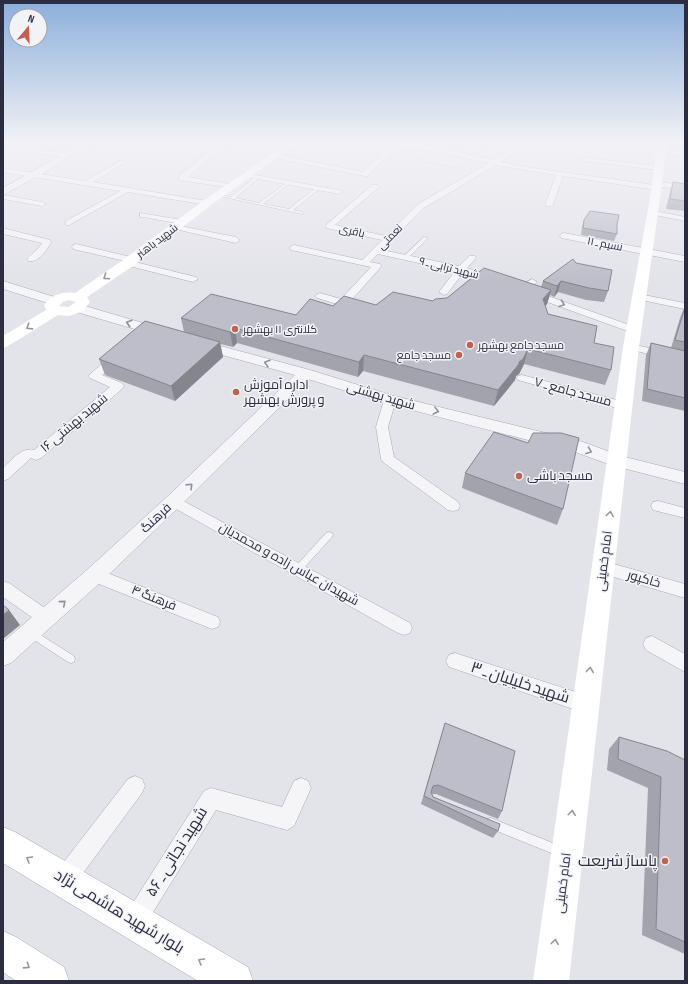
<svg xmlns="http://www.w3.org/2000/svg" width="688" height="984" font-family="'Sofia Sans Condensed',Cairo,sans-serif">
<rect width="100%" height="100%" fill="#e3e3ea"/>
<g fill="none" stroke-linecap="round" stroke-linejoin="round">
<g stroke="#a8a9b4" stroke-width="1">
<g id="service">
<polygon points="257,176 260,177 235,198 259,203 288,182 289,182 289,184 263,204 289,209 317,187 320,188 293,210 303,212 304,213 302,214 215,195 217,194 231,197"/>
<polygon points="424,237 428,238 408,258 404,258 404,256"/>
<polygon points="329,532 332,533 333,535 332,537 301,571 298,572 295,571 294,569 295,567 326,533"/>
<polygon points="31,629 74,656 75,659 74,662 71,663 68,662 28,636 27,633 28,630"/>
<polygon points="491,818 565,848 566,852 565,856 561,857 487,827 486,823 487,819"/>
</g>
</g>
<g stroke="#a8a9b4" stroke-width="1">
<g id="minor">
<polygon points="219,143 226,143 188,177 230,184 234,186 233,188 179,180 179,176"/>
<polygon points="227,143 245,143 284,147 287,149 284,151 230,145"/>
<path d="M 380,143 C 413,139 460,153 494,160 L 510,150 L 484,145 L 481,143 L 493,143 L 514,147 L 520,143 L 527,143 L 519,150 L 501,162 L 526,167 L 654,185 L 654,182 L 657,182 L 685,185 L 685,189 L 660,187 L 660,190 L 657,190 L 563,176 L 553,205 L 549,207 L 545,205 L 556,175 L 496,165 L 424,208 L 382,250 L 459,266 L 469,256 L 475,256 L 476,258 L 467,268 L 498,278 L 500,280 L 498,282 L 492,282 L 463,273 L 447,294 L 444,295 L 439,292 L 455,271 L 378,254 L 370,262 L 380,264 L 382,266 L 380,268 L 340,313 L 332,313 L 331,311 L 337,304 L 317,298 L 315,296 L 317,294 L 320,293 L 341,299 L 371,267 L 291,250 L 290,248 L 291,246 L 294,245 L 362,260 L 382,240 L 326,228 L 325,226 L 372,185 L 378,185 L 379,187 L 335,225 L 386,236 L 418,204 L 489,163 L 429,151 L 397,147 L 368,176 L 365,176 L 274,158 L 271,156 L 274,154 L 363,172 L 390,146 Z"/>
<polygon points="9,147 67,153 70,155 67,157 7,150 7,148"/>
<polygon points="661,149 685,152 685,156 659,152 659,150"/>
<polygon points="586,158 658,166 662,168 658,170 584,161 583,160"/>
<polygon points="122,160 125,162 124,163 93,182 207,201 211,203 207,205 128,192 69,225 66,225 65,223 66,221 120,191 3,172 3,168 85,181"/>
<polygon points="244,173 339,190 343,192 339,194 247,177 244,177"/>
<polygon points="3,195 42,202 46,204 42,206 3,199"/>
<polygon points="650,210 685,217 685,221 650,214"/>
<polygon points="140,213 182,220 186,222 182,224 143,217 140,217"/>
<polygon points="172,225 175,225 236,237 240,240 236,243 175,229 171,227"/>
<path d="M 3,228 L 50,240 L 51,242 C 47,250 39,263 28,261 L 27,259 C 32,253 38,250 42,243 L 3,234 Z"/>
<polygon points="564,233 685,256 685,262 561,238 560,236 561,234"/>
<polygon points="76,244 135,258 137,260 135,262 196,277 198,279 193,282 125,265 123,263 125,261 73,249 72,247 73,245"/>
<path d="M 532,279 L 537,282 C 532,287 524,293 517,291 L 515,289 Z"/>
<polygon points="531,290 638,328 639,330 638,332 630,332 528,295 526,293 528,291"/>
<polygon points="639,294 685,303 685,309 636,299 634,297 636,295"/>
<polygon points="631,344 685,356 685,362 627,349 626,347"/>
<path d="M 117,353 L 123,356 L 102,375 L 122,383 L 124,386 L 122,389 L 41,458 L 36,460 L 31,458 L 8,479 L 3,481 L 3,468 C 12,460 21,447 34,450 L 110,387 L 90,378 L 88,376 L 113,354 Z"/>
<polygon points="522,375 628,403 630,406 628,409 624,410 518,380 516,378 518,376"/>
<polygon points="390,396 394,397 396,400 388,427 394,457 458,502 460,506 458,510 453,511 448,510 383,462 381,459 376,427 384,400 386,397"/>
<polygon points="174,496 410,623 412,628 410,633 404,635 398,633 169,505 167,501 169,497"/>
<polygon points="658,501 685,508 685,518 653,510 651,506 653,502"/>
<polygon points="603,561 685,584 685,598 597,572 595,567 597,562"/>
<polygon points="95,568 218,617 220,622 218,627 212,629 89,580 87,575 89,570"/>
<polygon points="3,581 9,583 52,613 54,618 52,623 46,625 40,623 3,597"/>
<polygon points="652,636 685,654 685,672 646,650 643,644 646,638"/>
<polygon points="455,653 585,695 592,698 594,704 592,710 585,713 455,669 449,667 446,661 449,655"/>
<polygon points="135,776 142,779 145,786 142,793 72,888 64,891 56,888 53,880 56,872 128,779"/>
<polygon points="301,778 308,781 311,788 294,826 287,830 216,810 142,930 134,934 126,930 122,922 126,914 204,791 211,788 282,807 294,781"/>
</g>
</g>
<g stroke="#a8a9b4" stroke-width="1">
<g id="tertiary">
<polygon points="83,143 92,143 38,176 3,195 3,188"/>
<polygon points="3,281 58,298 60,301 58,304 54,305 3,289"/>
<polygon points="78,304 167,330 169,333 167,336 162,337 73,311 72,308 73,305"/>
<polygon points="198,340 310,370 394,396 583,442 621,456 685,472 685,484 611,465 578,453 385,403 308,379 180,506 102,581 11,663 3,666 3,642 88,569 168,496 295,375 193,347 191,344 193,341"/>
</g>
</g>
<g stroke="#a3a5b5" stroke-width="1">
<g id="primary">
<polygon points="3,827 15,832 248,967 253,981 198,981 3,863"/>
<polygon points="3,931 16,937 64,967 69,981 16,981 3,972"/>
</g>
</g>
<polyline stroke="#c1c1c8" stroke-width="1.5" stroke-dasharray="1.5 1.5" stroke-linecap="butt" points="422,158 420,161 464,169"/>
<use href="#service" fill="#f5f5f8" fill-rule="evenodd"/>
<use href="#minor" fill="#f5f5f8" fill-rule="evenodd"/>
<use href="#tertiary" fill="#f5f5f8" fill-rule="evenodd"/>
<g fill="#fff" fill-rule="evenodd">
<path d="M 287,143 L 298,143 L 211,205 L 133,266 L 87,297 L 90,302 L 83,311 L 69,316 L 58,315 L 8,346 L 3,348 L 3,336 L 46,310 L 44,305 C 51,295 63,291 75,293 L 123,260 L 203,201 ZM 69,300 L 76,302 L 68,307 L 59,306 L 63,302 Z"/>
<polygon points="660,143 669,143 666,151 661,192 639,347 569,981 533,981 623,347 651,192 656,151"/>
</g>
<use href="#primary" fill="#fff" fill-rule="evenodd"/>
</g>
<g fill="#a3a3ad">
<polygon points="673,182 685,184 685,211 666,209 670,192"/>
<polygon points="584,220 617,225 617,234 614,241 581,235 582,227"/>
<polygon points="576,263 608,291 604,302 586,300 558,292 554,297 550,295 547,304 545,306 548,314 611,370 605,385 524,364 519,374 516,376 515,380 494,406 363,371 358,377 237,343 233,347 220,344 223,357 175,401 105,375 99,359 184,332 181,318 296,315 333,306 376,305 433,301 447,298 541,287 543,281"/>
<polygon points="685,306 685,411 642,401 646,355 651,343 671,348 680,318"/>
<polygon points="528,443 563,509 557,525 462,488 465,473"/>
<polygon points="445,723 502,811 498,819 436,794 432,794 433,797 498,831 493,838 421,804"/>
<polygon points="619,737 685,760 685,954 642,935 648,788 607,770 609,749"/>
</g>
<g fill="#84858d">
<polygon points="561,281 558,292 554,297 557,286"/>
<polygon points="551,290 547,304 539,314 543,299"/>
<polygon points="235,328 237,343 233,347 230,332"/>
<polygon points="220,342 223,357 175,401 171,386"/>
<polygon points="528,349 524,364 519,374 516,376 515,380 494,406 498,390"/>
<polygon points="364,355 363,371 358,377 359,362"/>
<polygon points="9,610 20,625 3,639 3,615"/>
</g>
<g fill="#bdbec9" stroke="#84858d">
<polygon points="673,182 685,184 685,201 670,199"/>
<polygon points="590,211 619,215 617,225 617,234 583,228 584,220"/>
<polygon points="573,259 576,263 612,270 608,291 589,288 561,281 557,286 543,281"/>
<polygon points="484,268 551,290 543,299 548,314 597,326 594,343 614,347 611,370 528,349 523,359 519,362 519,364 498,390 364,355 359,362 235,328 230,332 181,318 211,294 296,315 310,299 333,306 344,296 376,305 393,292 433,301 435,299 447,298"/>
<polygon points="685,307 685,342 675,340"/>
<polygon points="145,321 220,342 171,386 99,359"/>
<polygon points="651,343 685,351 685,398 647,389"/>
<polygon points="494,432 528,443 533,433 561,433 579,438 563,509 465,473"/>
<polygon points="3,605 9,610 3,615"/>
<polygon points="445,723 515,751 502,811 438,785 433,786 431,792 433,797 500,824 498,831 424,796"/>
<polygon points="619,737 667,751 685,760 685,942 656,929 661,777 618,759"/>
</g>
<defs><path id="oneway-chevron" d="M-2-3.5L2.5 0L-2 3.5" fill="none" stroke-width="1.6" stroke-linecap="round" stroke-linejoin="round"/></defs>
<g stroke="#9696a0">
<use href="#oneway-chevron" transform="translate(106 277) rotate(146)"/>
<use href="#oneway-chevron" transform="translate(29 327) rotate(148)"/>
<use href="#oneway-chevron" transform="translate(610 514) rotate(-82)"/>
<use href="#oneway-chevron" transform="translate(590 670) rotate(-83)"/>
<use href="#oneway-chevron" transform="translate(572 813) rotate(-83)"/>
<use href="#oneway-chevron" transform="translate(29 859) rotate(-150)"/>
<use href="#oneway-chevron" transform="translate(555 942) rotate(-83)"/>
<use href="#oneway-chevron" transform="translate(201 961) rotate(-149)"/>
<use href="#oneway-chevron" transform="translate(27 966) rotate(33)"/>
</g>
<g stroke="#90919c">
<use href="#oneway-chevron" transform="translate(562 304) rotate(20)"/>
<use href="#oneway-chevron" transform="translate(129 323) rotate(-163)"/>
<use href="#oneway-chevron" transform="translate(267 363) rotate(-164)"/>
<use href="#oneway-chevron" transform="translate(436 411) rotate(14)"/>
<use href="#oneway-chevron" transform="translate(589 451) rotate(21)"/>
<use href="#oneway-chevron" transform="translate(190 486) rotate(-44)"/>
<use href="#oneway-chevron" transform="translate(63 603) rotate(-41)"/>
</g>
<linearGradient id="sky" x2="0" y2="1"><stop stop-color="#8bafdb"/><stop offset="0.51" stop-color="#f2f2f6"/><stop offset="1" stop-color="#f2f2f6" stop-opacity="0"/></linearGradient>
<rect width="688" height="280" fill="url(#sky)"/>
<g fill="#c56051" stroke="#f2f3f7" stroke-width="1.5">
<circle cx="235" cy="329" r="4"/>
<circle cx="470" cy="345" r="4"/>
<circle cx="459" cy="355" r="4"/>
<circle cx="236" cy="392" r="4"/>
<circle cx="519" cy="476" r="4"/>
<circle cx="665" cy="861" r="4"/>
</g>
<g text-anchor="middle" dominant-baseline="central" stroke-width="3" stroke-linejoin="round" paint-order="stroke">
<g font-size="11" fill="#2c2d41" stroke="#f2f3f7">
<text transform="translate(352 231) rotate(13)">باقری</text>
<text transform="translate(390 237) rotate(-46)">نعمتی</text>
<text transform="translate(157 241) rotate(-37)">شهید باهنر</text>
<text transform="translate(605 244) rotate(11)">نسیم ـ ۱۱</text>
<text transform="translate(449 268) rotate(14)">شهید ترابی ـ ۹</text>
</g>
<g font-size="11" fill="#2c2d41" stroke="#f2f3f7" text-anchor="start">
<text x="243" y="329">کلانتری ۱۱ بهشهر</text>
<text x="478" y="345">مسجد جامع بهشهر</text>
<text x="451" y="355" text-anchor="end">مسجد جامع</text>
</g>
<g font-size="13" fill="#2c2d41" stroke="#f2f3f7" text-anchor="start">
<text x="244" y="385">اداره آموزش<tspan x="244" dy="15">و پرورش بهشهر</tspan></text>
<text x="527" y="476">مسجد باشی</text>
</g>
<g font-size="13" fill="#2c2d41" stroke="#f2f3f7">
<text transform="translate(573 392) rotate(15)">مسجد جامع ـ ۷</text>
<text transform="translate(381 396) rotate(16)">شهید بهشتی</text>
<text transform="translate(74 423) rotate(-40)">شهید بهشتی ۱۶</text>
<text transform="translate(156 518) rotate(-43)">فرهنگ</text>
<text transform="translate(604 561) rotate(-83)">امام خمینی</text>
<text transform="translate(289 564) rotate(29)">شهیدان عباس زاده و محمدیان</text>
<text transform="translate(644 579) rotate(16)">خاکپور</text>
<text transform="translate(154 598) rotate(22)">فرهنگ ۴</text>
<text transform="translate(563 883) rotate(-83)">امام خمینی</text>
</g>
<g font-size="16" fill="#2c2d41" stroke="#f2f3f7">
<text transform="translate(520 683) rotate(18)">شهید خلیلیان ـ ۳</text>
<text transform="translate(177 852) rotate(-58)">شهید نجاتی ـ ۵۶</text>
<text transform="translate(119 912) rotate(31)">بلوار شهید هاشمی نژاد</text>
</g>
<g font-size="16" fill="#2c2d41" stroke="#f2f3f7" text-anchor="end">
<text x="657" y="861">پاساژ شریعت</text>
</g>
</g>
<rect width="688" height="984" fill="none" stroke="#2c2d41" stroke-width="8"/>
<g transform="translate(28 28) rotate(19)"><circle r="19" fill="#f2f3f7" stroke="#a3a4ae"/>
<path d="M0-3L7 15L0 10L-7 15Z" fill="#c56051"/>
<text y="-6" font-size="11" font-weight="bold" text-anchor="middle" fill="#2c2d41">N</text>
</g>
</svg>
